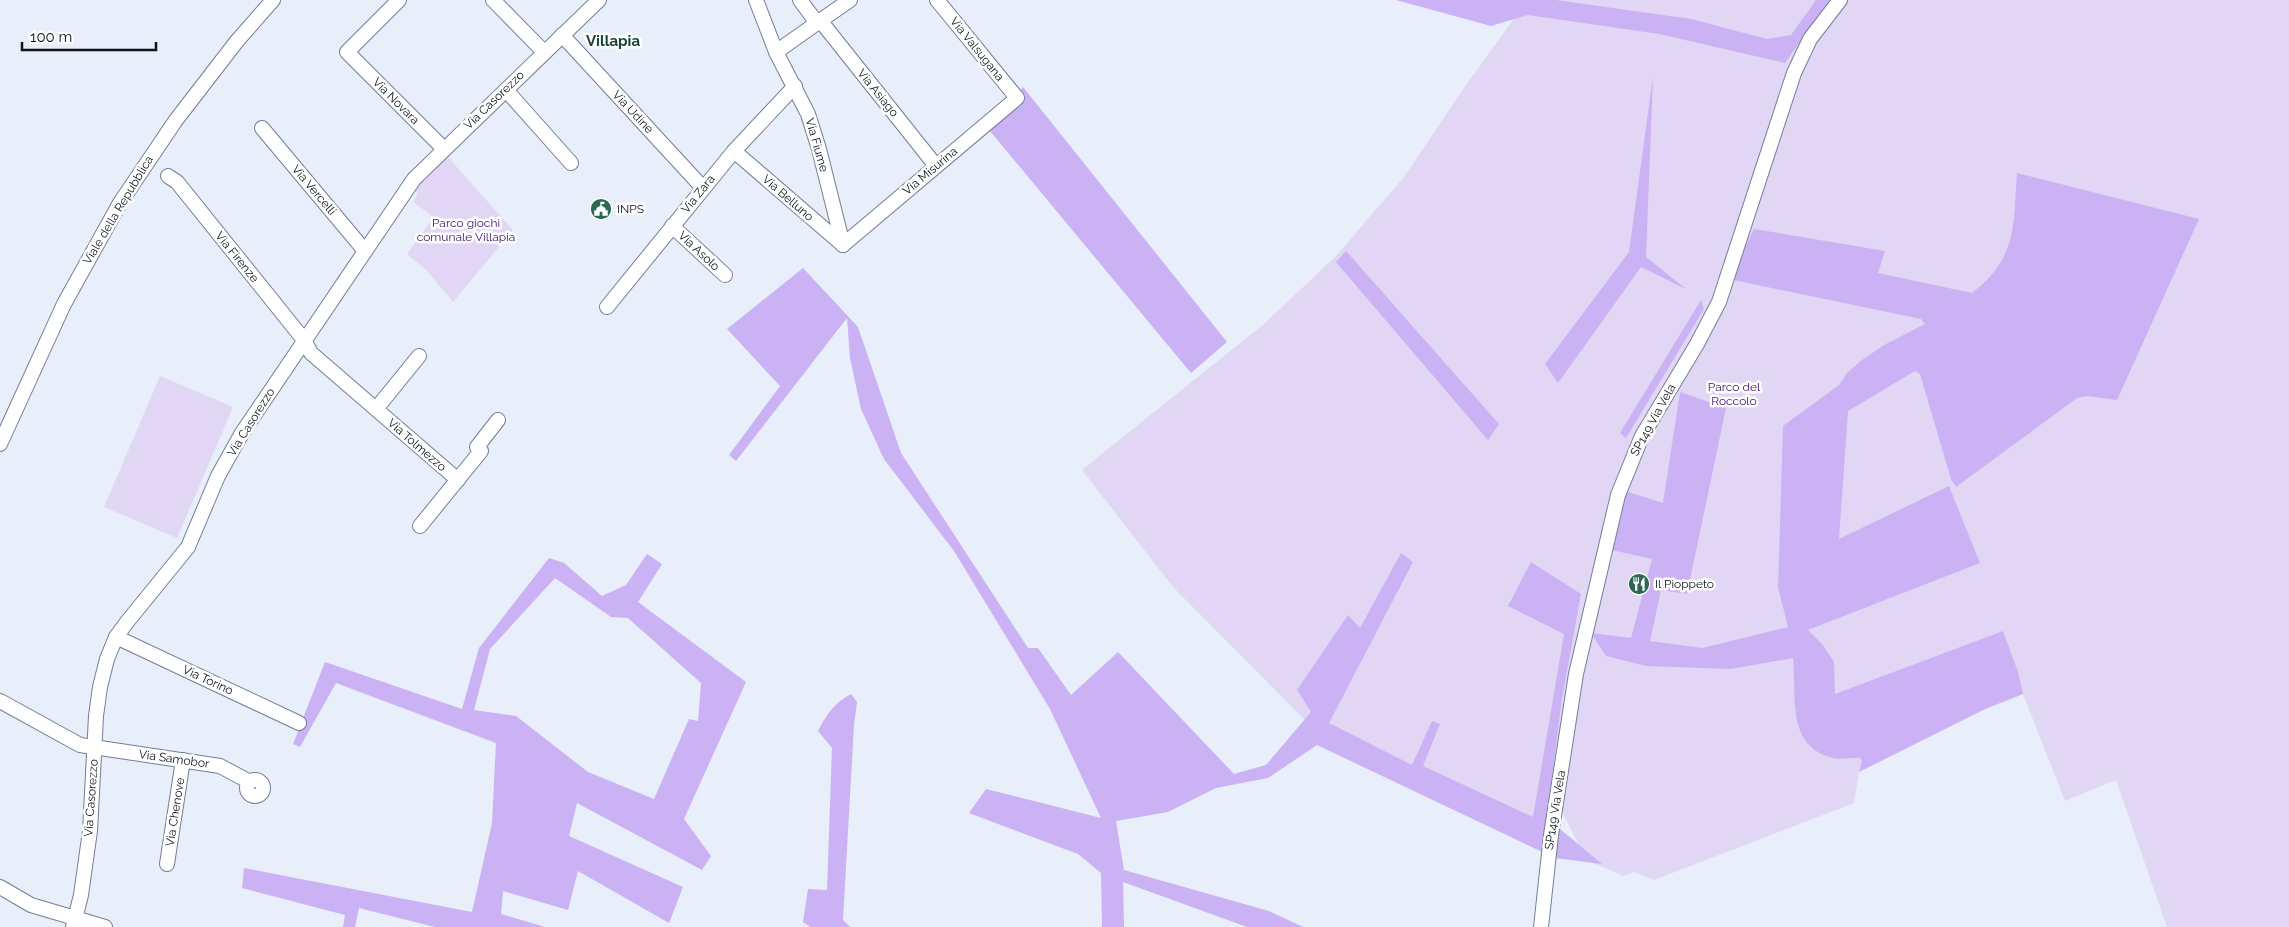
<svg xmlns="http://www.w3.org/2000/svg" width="2289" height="927" font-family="Raleway,sans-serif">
<rect width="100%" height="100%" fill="#e8eefa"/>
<g fill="#e1d7f5">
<polygon points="1460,0 2289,0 2289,927 2167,927 2116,780 2065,801 2023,694 1985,709 1859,771 1854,803 1654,880 1634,872 1623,876 1587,860 1561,810 1534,826 1320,735 1173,587 1082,470 1265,323 1335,257 1404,177 1468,82 1519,12"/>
<polygon points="448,157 513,230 453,302 427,271 407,254 434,217 413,202 418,193 413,190"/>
<polygon points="160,376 233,407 177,538 104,507"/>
</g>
<g fill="#cab2f4" fill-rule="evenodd">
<polygon points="1396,0 1556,0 1691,19 1767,39 1791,35 1816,0 1830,0 1785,63 1659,34 1528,15 1491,26"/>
<polygon points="1653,76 1646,257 1686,289 1641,267 1558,383 1545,364 1629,252"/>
<polygon points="1023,87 1227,342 1191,373 985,125"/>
<path d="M 2017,173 L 2199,219 L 2117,400 L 2087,396 L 2077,398 L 1956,487 L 1951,479 L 1920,374 L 1915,371 L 1848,411 L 1839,539 L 1949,486 L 1980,563 L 1808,630 L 1823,645 L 1834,662 L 1835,694 L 2003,631 L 2018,672 L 2023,694 L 1985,709 L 1859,772 L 1862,761 L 1860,758 C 1852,757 1841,760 1833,758 C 1785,746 1797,695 1793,658 L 1731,669 L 1646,666 L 1606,656 L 1591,633 L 1631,638 L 1652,559 L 1607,549 L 1622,490 L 1663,503 L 1680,392 L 1726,408 L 1687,594 L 1661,590 L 1650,641 L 1702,648 L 1788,627 L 1778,587 L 1783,426 L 1839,385 L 1847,373 L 1862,360 L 1884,345 L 1925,324 L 1921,319 L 1729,279 L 1754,229 L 1885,251 L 1878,273 L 1972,293 C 2018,257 2013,226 2017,173 Z"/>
<polygon points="1346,251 1499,424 1488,440 1336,262"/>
<polygon points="803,268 858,327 901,453 1028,648 1038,648 1071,695 1118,652 1234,774 1266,765 1311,712 1297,690 1348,615 1360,628 1401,553 1413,562 1329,723 1412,765 1432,721 1440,724 1423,766 1533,817 1564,634 1508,606 1531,562 1581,594 1562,699 1546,824 1560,829 1602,864 1555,858 1317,745 1268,778 1216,788 1168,812 1116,821 1124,870 1269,911 1303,927 1247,927 1123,882 1124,927 1102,927 1101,873 1078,854 969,813 986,789 1101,818 1050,709 954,551 884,459 861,409 850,358 847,318 736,461 729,455 780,386 727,329"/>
<polygon points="1701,300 1704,309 1626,438 1620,433"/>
<path d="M 647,554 L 662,564 L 638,602 L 746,682 L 684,819 L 711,856 L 702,870 L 577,803 L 569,836 L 683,887 L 669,923 L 578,871 L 568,910 L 503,891 L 501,914 L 545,927 L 435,927 L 359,908 L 355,927 L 343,927 L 345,915 L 242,888 L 244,868 L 472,912 L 492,823 L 496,743 L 336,683 L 300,747 L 293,744 L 325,662 L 462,709 L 479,648 L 549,558 L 564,563 L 602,596 L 626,585 ZM 555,578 L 611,617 L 628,618 L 701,683 L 698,721 L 689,719 L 654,799 L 588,772 L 516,716 L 474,710 L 490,649 Z"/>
<path d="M 851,694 L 857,702 L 854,725 L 843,920 L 850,927 L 810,927 L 803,922 L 808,889 L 827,890 L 832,748 L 818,731 C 827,714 834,703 851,694 Z"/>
</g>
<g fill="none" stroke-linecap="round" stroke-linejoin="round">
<g stroke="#707f9a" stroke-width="16">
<g id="minor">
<polyline points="399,0 347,52 444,149"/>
<polyline points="493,0 544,52"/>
<polyline points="756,0 776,52 817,23 800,0"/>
<polyline points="817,23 823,24 936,166"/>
<polyline points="817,23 850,0"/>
<polyline points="562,35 703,188"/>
<polyline points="776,52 808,114 819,149 843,245"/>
<polyline points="506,90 571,163"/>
<polyline points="262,128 365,251"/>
<polyline points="734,151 843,245"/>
<polyline points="168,176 177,182 304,340 311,353 458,480"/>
<polyline points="672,226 725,275"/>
<polyline points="843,245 1017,98 937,0"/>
<polyline points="607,307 734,151 795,86"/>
<polyline points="376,409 419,356"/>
<polyline points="0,444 64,304 120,203 176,120 237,41 273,0"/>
<polyline points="420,526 481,451 477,447 498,420"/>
<polyline points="116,637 299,723"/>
<polyline points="0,701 80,745 220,766 250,782"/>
<circle cx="255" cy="788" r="8"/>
<polyline points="167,864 183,760"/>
<polyline points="0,887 31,905 105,927"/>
<polyline points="73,927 81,895 90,831 96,716 100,687 107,659 116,637 127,622 188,547 218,476 242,433 414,179 599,0"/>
<polyline points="1541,927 1551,835 1576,674 1618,495 1642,436 1697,344 1719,302 1794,73 1810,39 1840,0"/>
</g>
</g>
<use href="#minor" stroke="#fff" stroke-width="14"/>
</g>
<defs>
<g id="civic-disc" transform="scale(1.125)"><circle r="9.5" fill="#2d6853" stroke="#fff"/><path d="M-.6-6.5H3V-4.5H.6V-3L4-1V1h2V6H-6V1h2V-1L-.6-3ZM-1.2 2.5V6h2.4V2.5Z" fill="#fff"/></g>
<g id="restaurant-disc" transform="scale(1.125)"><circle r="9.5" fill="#2d6853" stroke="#fff"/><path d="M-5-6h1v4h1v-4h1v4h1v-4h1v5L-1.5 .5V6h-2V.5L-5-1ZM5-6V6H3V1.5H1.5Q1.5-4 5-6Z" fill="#fff"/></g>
</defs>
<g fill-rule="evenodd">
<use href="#civic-disc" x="601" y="209"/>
<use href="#restaurant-disc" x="1639" y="584"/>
</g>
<g text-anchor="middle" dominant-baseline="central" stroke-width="5" stroke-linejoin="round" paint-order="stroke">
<g font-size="12" fill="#0d131d" stroke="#fff">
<text transform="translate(977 49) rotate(51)">Via Valsugana</text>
<text transform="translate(878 93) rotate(51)">Via Asiago</text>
<text transform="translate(494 100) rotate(-44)">Via Casorezzo</text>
<text transform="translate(396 101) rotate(45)">Via Novara</text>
<text transform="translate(633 112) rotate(47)">Via Udine</text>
<text transform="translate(817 145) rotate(74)">Via Fiume</text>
<text transform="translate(930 171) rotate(-40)">Via Misurina</text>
<text transform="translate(314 190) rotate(50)">Via Vercelli</text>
<text transform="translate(698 194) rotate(-51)">Via Zara</text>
<text transform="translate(788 198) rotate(41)">Via Belluno</text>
<text transform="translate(118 210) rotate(-59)">Viale della Repubblica</text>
<text transform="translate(699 251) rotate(43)">Via Asolo</text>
<text transform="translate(237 257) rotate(51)">Via Firenze</text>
<text transform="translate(1653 420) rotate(-61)">SP149 Via Vela</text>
<text transform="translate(251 422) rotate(-58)">Via Casorezzo</text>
<text transform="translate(417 445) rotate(41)">Via Tolmezzo</text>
<text transform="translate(208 680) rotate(25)">Via Torino</text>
<text transform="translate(174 759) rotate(8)">Via Samobor</text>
<text transform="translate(91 798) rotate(-86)">Via Casorezzo</text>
<text transform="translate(1555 810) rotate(-81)">SP149 Via Vela</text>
<text transform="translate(175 812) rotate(-81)">Via Chenove</text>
</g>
<g font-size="12" fill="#0d131d" stroke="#fff" text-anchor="start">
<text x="617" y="209">INPS</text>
<text x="1655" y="584">Il Pioppeto</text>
</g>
<g font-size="12" fill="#400f6f" stroke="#fff">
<text x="466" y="223">Parco giochi<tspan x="466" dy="14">comunale Villapia</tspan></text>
<text x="1734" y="387">Parco del<tspan x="1734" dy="14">Roccolo</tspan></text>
</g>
<g font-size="15" font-weight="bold" fill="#154535" stroke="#fff">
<text x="613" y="41">Villapia</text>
</g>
</g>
<path d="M22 42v8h134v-8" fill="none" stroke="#0d131d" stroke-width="2.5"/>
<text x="30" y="42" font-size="15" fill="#0d131d" stroke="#ffffff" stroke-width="4" paint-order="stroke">100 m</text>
</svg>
